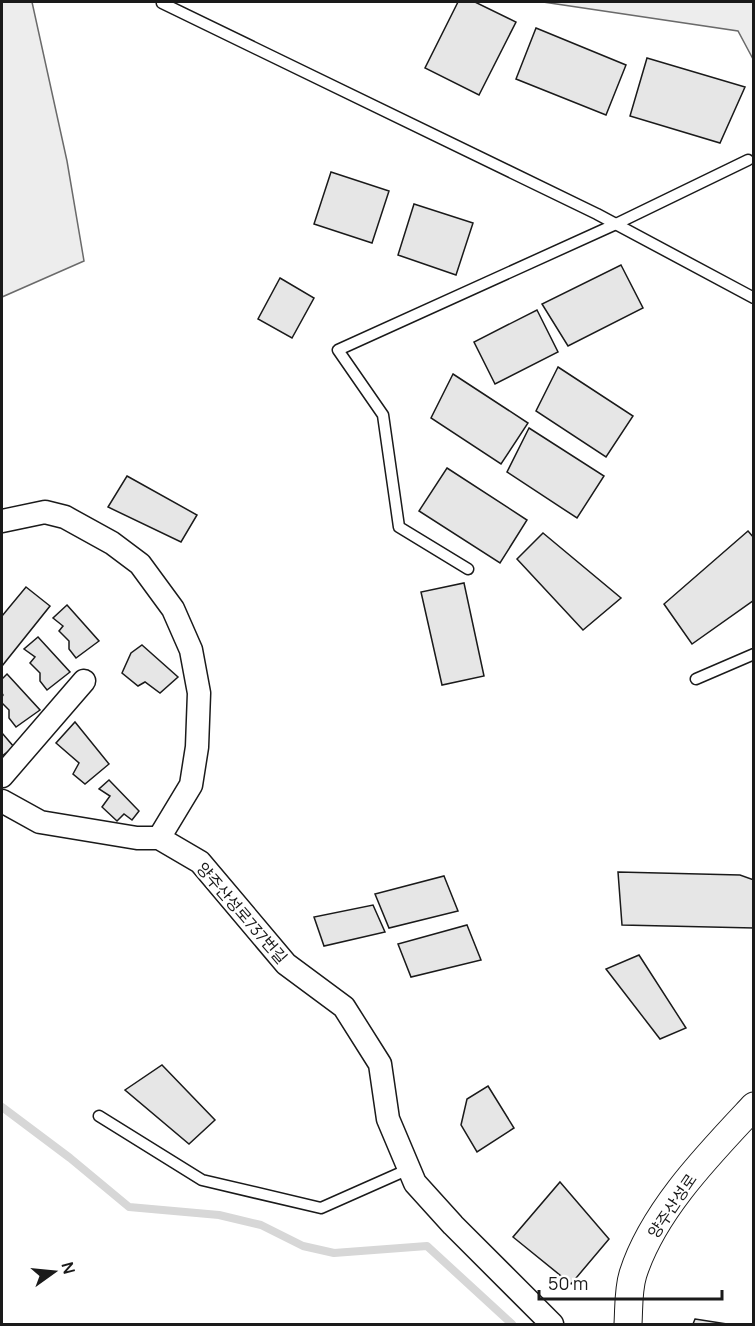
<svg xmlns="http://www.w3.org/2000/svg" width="755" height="1326" font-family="Manrope,'Noto Sans KR',sans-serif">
<rect width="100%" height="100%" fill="#fff"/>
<g fill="#ededed" stroke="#6a6a6a" stroke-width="1.5">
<polygon points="2,2 32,2 67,161 84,261 2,297"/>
<polygon points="543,2 753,2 753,59 738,31"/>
</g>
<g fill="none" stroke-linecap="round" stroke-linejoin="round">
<polyline stroke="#d7d7d7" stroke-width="8" points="2,1107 70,1158 129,1207 219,1215 261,1225 303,1246 334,1253 427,1246 512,1324"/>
</g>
<g fill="#e6e6e6" stroke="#1a1a1a" stroke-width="1.5">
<polygon points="458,2 475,2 516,22 479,95 425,68"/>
<polygon points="536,28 626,65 606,115 516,79"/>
<polygon points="647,58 745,87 720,143 630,116"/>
<polygon points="331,172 389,191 372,243 314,224"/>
<polygon points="414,204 473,223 456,275 398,255"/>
<polygon points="621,265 643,308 568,346 542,304"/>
<polygon points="280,278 314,298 292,338 258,319"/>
<polygon points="537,310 558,352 495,384 474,342"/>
<polygon points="558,367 633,416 606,457 536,411"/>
<polygon points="453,374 528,423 501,464 431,418"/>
<polygon points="529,428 604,476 577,518 507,472"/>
<polygon points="447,468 527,520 500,563 419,511"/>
<polygon points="127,476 197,515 181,542 108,507"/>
<polygon points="748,531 754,538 754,600 692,644 664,604"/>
<polygon points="543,533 621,598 583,630 517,559"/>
<polygon points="464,583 484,676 442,685 421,592"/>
<polygon points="26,587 50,606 2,666 2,616"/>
<polygon points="67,605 99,641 76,658 69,649 69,641 59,631 63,626 53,618"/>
<polygon points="38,637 70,672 47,690 40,681 40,673 30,663 35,657 24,649"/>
<polygon points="142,645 178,677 160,693 145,682 138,686 122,673 131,653"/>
<polygon points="7,674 40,710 16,727 9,718 9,710 2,703 2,697 3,695 2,693 2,679"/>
<polygon points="75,722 109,764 85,784 73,774 79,763 56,743"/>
<polygon points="2,733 14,747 2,756"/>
<polygon points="109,780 139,811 132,820 124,814 117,821 102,807 110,796 99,789"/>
<polygon points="618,872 740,875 754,880 754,928 622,925"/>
<polygon points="444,876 458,911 389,928 375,894"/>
<polygon points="373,905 385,932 324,946 314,917"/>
<polygon points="467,925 481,960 411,977 398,944"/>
<polygon points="639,955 686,1028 660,1039 606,969"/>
<polygon points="162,1065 215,1120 189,1144 125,1090"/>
<polygon points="488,1086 514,1128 477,1152 461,1125 467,1099"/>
<polygon points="560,1182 609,1239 571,1284 513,1237"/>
<polygon points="695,1319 727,1324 693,1324"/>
</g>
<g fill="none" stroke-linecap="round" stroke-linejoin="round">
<g stroke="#1a1a1a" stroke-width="13">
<g id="service">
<polyline points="162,3 597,214 754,298"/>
<polyline points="468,569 399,527 383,415 338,350 616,224 748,160"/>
<polyline points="696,679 754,654"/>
<polyline points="99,1116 202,1180 321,1208 409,1169"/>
</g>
</g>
<g stroke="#1a1a1a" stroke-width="25">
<g id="minor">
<polyline points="2,521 45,512 65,517 112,543 140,564 173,609 191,650 199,693 197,747 191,785 159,838"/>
<polyline points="2,776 84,681"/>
<polyline points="2,801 40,822 137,838 159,838 200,862 286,964 344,1007 380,1064 388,1119 415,1183 453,1225 552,1324"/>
</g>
</g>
<g stroke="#1a1a1a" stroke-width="29">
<path id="tertiary" d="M 628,1324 C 629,1308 628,1290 633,1274 C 653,1211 709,1154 754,1106"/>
</g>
<use href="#service" stroke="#fff" stroke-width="10"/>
<use href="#minor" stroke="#fff" stroke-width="22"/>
<use href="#tertiary" stroke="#fff" stroke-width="27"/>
</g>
<g text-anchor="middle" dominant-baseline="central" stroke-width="4.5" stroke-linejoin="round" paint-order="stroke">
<g font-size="16" fill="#1a1a1a" stroke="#fff">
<text transform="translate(242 913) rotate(49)">양주산성로737번길</text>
<text transform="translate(672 1206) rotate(-56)">양주산성로</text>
</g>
</g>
<rect width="755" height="1326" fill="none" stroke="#1a1a1a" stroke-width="6"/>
<g transform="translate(54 1272) rotate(75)" stroke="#ffffff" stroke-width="4.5" paint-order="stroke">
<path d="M0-4.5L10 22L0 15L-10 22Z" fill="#1a1a1a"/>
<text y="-9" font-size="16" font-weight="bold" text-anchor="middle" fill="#1a1a1a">N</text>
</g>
<path d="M539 1290v9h183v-9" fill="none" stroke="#1a1a1a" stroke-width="3"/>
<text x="548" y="1290" font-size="18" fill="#1a1a1a" stroke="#ffffff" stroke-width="4.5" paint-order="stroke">50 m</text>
</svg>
